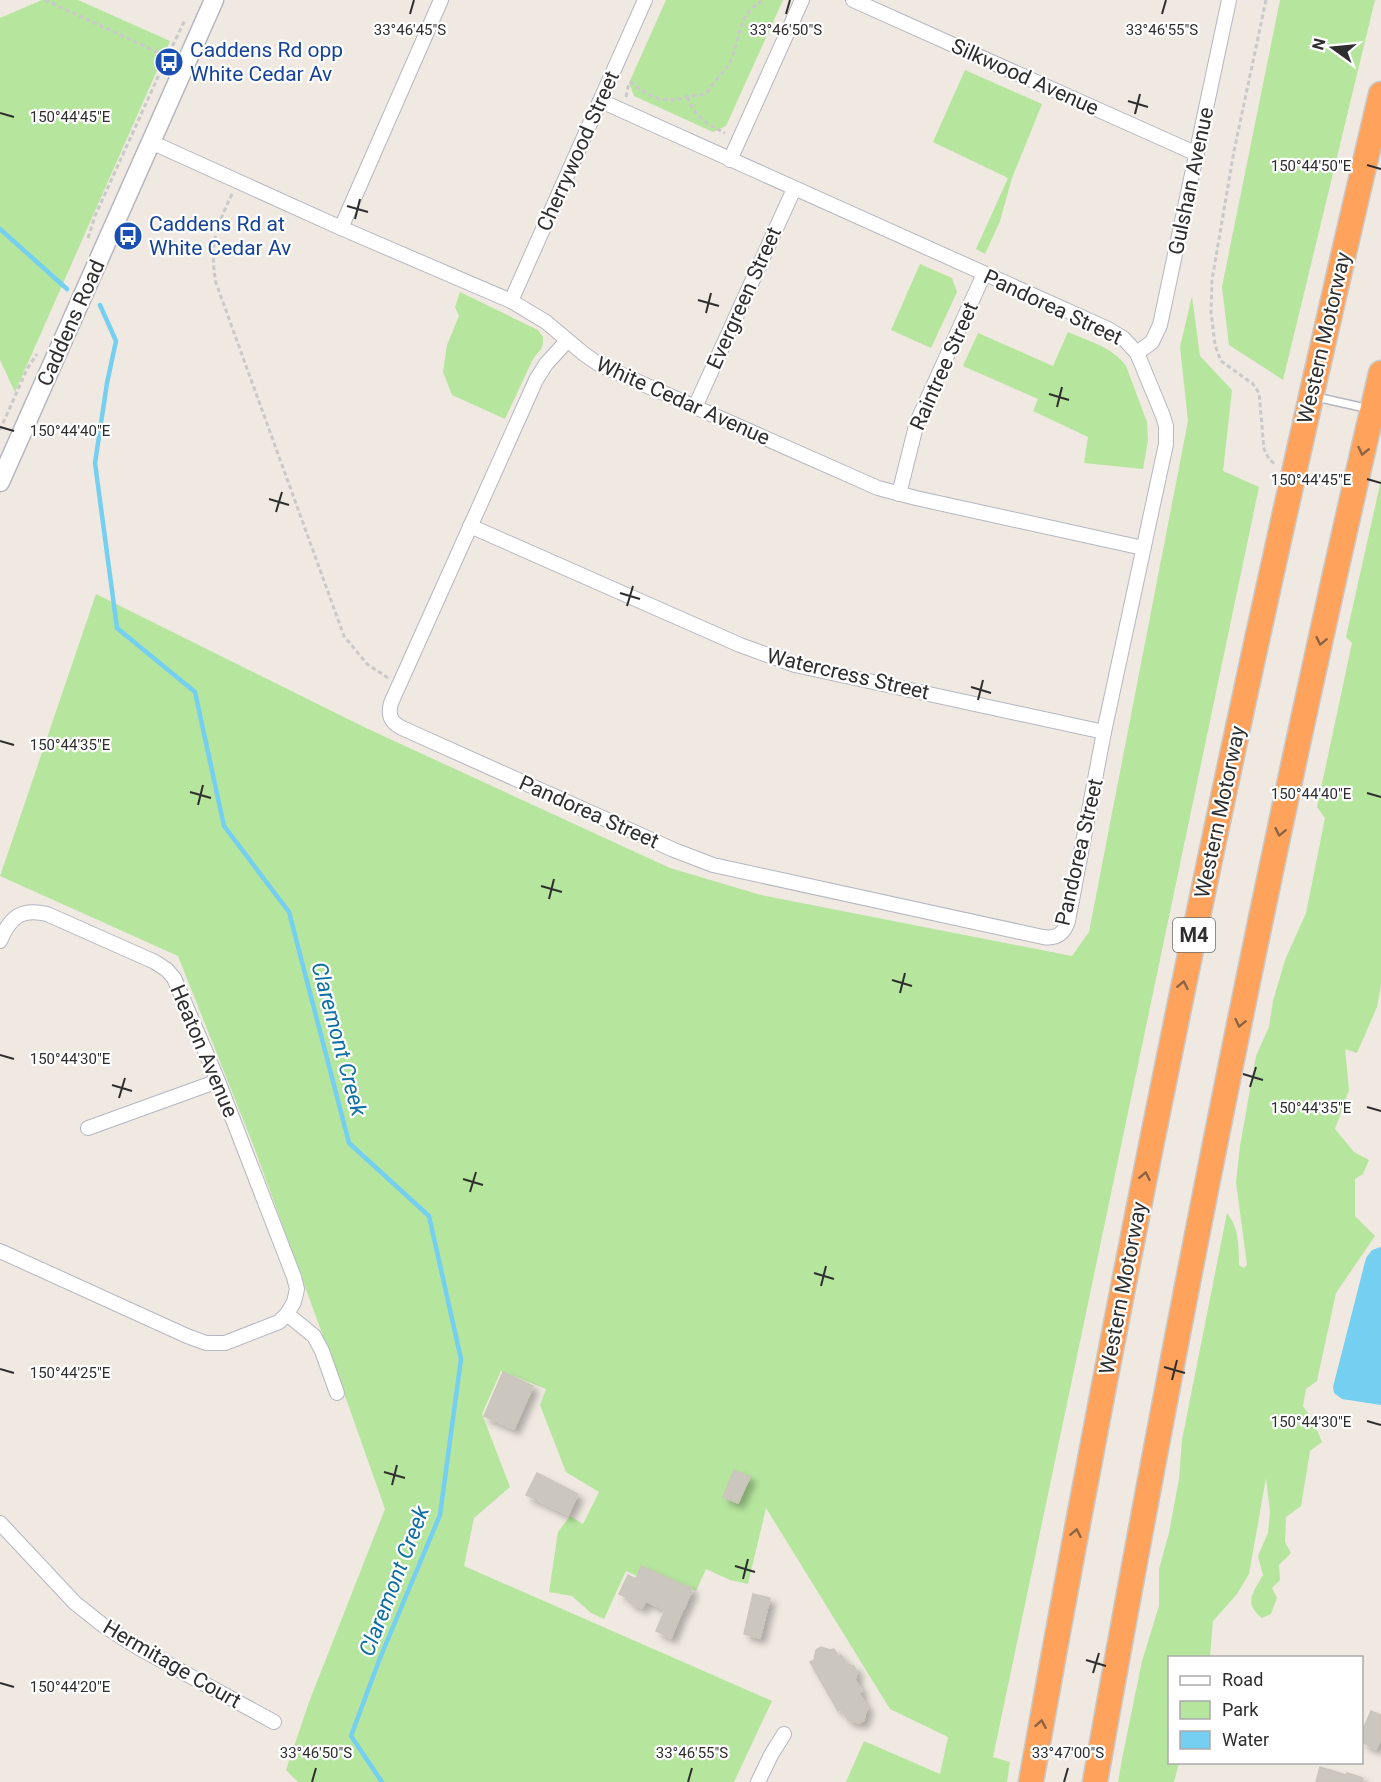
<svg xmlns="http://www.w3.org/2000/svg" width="1381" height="1782" font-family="Roboto,sans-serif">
<defs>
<filter id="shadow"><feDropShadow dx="5.5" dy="5.5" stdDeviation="3" flood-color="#0004"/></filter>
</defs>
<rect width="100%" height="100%" fill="#efe9e1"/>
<g fill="#b6e59e">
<polygon points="42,0 78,0 170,41 15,392 0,360 0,18"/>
<polygon points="666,0 783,0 726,126 713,132 634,96 629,83"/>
<polygon points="1280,0 1375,0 1283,380 1229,345 1222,287"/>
<polygon points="965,70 1042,104 1012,178 1000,221 985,254 976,249 1008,178 933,142"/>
<polygon points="920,264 952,278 957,292 931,348 891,330"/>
<polygon points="460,292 538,330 543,337 543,344 541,349 533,359 505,419 452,395 443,372 447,345 459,316 455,307"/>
<polygon points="1192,296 1200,356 1232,390 1223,471 1259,487 993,1757 1010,1762 1007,1782 846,1782 864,1741 940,1774 948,1737 890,1709 766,1508 748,1584 730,1580 706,1569 696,1591 641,1566 637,1576 626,1571 604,1619 591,1613 572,1596 549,1592 558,1532 570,1516 583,1524 599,1492 566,1472 540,1405 546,1389 501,1371 482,1414 510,1487 474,1518 464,1566 772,1701 734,1782 298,1782 286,1770 309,1702 385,1509 349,1407 254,1147 178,956 0,876 96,594 366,728 670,868 761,895 1072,956 1089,932 1188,421 1180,347"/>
<path d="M 1068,332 C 1088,341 1113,347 1126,366 L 1147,422 L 1148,440 L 1143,469 L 1084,463 L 1088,437 L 1033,411 L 1038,399 L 963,366 L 978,333 L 1053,366 Z"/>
<path d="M 1381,480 L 1381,985 L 1377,1007 L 1357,1053 L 1345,1049 L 1349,1090 L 1335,1129 L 1354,1152 L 1369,1160 L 1363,1174 L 1355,1179 L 1355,1216 L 1375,1236 L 1336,1293 L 1317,1381 L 1306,1389 L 1303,1406 L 1313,1420 L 1322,1442 L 1310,1451 L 1301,1506 L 1286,1517 L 1285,1542 L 1291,1553 L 1279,1565 L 1280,1580 L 1272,1588 L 1277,1598 L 1271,1614 L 1262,1618 C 1243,1603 1253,1593 1263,1575 L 1258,1556 L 1268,1533 L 1270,1512 L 1266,1478 L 1249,1574 L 1237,1594 L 1213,1621 L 1210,1657 L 1170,1658 L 1170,1762 L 1179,1763 L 1174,1782 L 1118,1782 L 1122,1759 L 1142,1661 L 1159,1606 L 1159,1569 L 1169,1533 L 1179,1479 L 1182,1440 L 1227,1213 C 1239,1228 1239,1247 1239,1265 L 1244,1268 L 1247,1265 L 1236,1182 L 1240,1146 L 1256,1056 L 1269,1027 L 1273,1001 L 1285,960 L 1306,913 L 1325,818 L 1317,807 L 1352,643 L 1346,637 Z"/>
</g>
<polygon fill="#75cff0" points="1381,1247 1381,1405 1342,1399 1334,1393 1333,1387 1366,1258 1372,1250"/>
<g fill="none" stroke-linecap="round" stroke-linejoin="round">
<g stroke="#75cff0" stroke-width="4.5">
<polyline points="0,229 67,289"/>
<polyline points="100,305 116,341 107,383 95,463 117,628 195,692 224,826 289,912 349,1143 429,1216 461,1359 440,1515 380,1658 351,1736 382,1782"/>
</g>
</g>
<g fill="#cbc7bf" stroke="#cbc5ba" stroke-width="1.5" filter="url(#shadow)">
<polygon points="503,1372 533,1386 514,1429 484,1416"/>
<polygon points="734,1470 750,1477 738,1503 723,1497"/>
<polygon points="537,1473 578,1494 568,1515 526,1495"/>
<polygon points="641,1566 688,1587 690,1586 692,1593 690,1594 684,1609 683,1609 671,1638 656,1631 665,1610 646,1601 642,1608 628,1602 630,1599 619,1594 628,1575 636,1579"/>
<polygon points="753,1594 770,1598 760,1638 744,1634"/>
<polygon points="821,1647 830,1650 834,1649 839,1657 841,1655 846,1664 854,1666 857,1672 855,1680 862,1691 859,1693 868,1709 866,1710 864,1720 859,1723 848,1720 841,1709 838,1711 810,1662 814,1660 816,1650"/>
<polygon points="1371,1711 1381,1715 1381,1738 1376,1749 1362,1742 1362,1732"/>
<polygon points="1320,1767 1346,1775 1347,1773 1363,1778 1362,1782 1316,1782"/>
</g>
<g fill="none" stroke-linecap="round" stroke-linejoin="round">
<g stroke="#b4b7c1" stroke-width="10">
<polyline id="lane" points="1316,397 1370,409"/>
</g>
<g stroke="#b4b7c1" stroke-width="16">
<g id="street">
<polyline points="853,0 1197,154"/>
<polyline points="151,142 341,228 511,301 546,322 584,354 600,365 878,488 916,498 1143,548"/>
<polyline points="730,160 802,0"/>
<polyline points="341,228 441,0"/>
<polyline points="511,301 645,0"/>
<path d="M 567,341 L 546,364 L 536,380 L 391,703 C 388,715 390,722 402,728 L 674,850 L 713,865 L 1043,937 C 1056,939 1064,934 1068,921 L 1104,732 L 1166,444 L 1166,426 L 1163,416 L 1137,353 L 1123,338 L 1108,329 L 601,101"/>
<polyline points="1137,353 1152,342 1160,325 1229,0"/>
<polyline points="695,407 794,189"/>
<polyline points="899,494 917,422 984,274"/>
<polyline points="470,526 740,645 795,665 1104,732"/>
<path d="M 0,941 C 10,917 21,908 47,914 L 155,962 L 167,970 L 174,978 L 218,1081 L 294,1277 L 297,1289 L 294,1302 L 287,1314 L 279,1322 L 225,1343 L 206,1343 L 187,1336 L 0,1251"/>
<polyline points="88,1128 218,1081"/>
<polyline points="287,1314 314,1336 322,1351 337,1393"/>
<polyline points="0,1523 75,1603 104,1626 139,1648 274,1722"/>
<polyline points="758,1782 771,1755 784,1734"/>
</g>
</g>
<g stroke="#b4b7c1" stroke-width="21">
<polyline id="secondary" points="0,482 214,0"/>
</g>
<g stroke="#c9c9c9" stroke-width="27">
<g id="highway">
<path d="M 1031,1782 C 1131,1216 1249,653 1381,94"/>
<path d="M 1095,1782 C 1179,1310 1272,840 1381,373"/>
</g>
</g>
<g stroke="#c9c9c9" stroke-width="3" stroke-dasharray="4.5 3" stroke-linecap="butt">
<polyline points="45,0 168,57"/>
<polyline points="1266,0 1234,151 1212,280 1211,312 1215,345 1221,361 1253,384 1259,393 1264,449 1269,459 1276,465"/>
<path d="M 626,97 L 628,87 L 631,82 C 647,96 665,105 686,97 C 691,95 698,96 704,94 C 709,91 712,85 716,80 C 721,74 727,69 730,62 C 740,39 738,12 764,0"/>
<path d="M 687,97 C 698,119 703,122 725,133"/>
<path d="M 232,194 C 216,228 209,244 216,283 L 344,636 L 367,664 L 388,678"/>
<polyline points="88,238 95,216 167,57 185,20"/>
<polyline points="0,430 27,369 37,354"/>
</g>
<use href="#lane" stroke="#fff" stroke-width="7"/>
<use href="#street" stroke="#fff" stroke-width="14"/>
<use href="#secondary" stroke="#fff" stroke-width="18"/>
<use href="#highway" stroke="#ffa35c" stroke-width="24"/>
</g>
<defs><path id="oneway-chevron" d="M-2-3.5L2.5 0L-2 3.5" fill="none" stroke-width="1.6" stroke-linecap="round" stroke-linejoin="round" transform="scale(1.5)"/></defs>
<g stroke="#8c6343">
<use href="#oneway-chevron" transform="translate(1363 451) rotate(103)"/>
<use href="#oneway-chevron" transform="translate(1321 641) rotate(102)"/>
<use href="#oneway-chevron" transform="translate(1280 832) rotate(102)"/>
<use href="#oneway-chevron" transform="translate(1183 985) rotate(-78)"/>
<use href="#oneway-chevron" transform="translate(1240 1023) rotate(102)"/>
<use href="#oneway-chevron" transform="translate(1145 1176) rotate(-79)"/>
<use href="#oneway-chevron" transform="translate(1076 1533) rotate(-79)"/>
<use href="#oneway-chevron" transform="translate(1041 1724) rotate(-80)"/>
</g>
<path fill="none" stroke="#2e2e2e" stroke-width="2" d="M 410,14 L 414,0M 786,14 L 790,0M 1162,14 L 1166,0M 1128,101 L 1148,107M 0,113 L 14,117M 1135,114 L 1140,94M 1367,165 L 1381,169M 347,206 L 368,212M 355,219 L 360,199M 698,300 L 719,306M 706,313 L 711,293M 1049,394 L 1069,400M 1057,407 L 1062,387M 0,427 L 14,431M 1367,479 L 1381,483M 269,499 L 289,505M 276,512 L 282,492M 620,593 L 640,599M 627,606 L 633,586M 971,687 L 991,693M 978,700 L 983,680M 0,741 L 14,745M 190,792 L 211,798M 1367,793 L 1381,797M 198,805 L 203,785M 541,886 L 562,892M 549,899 L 554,879M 892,980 L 912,986M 900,993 L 905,973M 0,1055 L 14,1059M 1243,1074 L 1263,1080M 112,1085 L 132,1091M 1250,1087 L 1256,1067M 119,1098 L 125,1078M 1367,1107 L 1381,1111M 463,1179 L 483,1185M 470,1192 L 476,1172M 814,1273 L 834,1279M 821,1286 L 826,1266M 1164,1367 L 1185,1373M 0,1369 L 14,1373M 1172,1380 L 1177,1360M 1367,1421 L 1381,1425M 384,1472 L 405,1478M 392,1485 L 397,1465M 735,1566 L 755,1572M 743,1579 L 748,1559M 1086,1660 L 1106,1666M 1093,1673 L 1099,1653M 0,1683 L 14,1687M 312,1782 L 316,1768M 688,1782 L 692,1768M 1064,1782 L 1068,1768"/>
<defs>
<g id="bus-disc" transform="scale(1.5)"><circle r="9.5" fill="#1a4fb4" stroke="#fff"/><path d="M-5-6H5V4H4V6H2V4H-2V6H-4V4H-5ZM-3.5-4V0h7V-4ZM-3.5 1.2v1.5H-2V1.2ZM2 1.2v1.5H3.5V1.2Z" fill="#fff"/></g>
</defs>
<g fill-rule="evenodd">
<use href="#bus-disc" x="169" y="62"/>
<use href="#bus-disc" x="128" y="236"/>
</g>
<g text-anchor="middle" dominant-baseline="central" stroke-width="4.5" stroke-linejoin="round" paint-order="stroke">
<rect fill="#fff" stroke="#6d6d6d" stroke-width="1.5" x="1173" y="918" width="42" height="34" rx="4.5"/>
<g font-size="20" font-weight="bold" fill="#2e2e2e">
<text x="1194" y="935">M4</text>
</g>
<g font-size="21" fill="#164399" stroke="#fff" text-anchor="start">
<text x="190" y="50">Caddens Rd opp<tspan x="190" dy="24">White Cedar Av</tspan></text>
<text x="149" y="224">Caddens Rd at<tspan x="149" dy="24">White Cedar Av</tspan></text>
</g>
<g font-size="21" fill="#2e2e2e" stroke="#fff">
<text transform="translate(1025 77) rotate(24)">Silkwood Avenue</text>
<text transform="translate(578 151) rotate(-66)">Cherrywood Street</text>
<text transform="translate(1191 181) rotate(-78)">Gulshan Avenue</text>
<text transform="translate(744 298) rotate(-66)">Evergreen Street</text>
<text transform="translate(1053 307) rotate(25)">Pandorea Street</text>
<text transform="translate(71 323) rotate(-66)">Caddens Road</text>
<text transform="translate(1324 338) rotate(-77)">Western Motorway</text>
<text transform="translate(944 366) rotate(-66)">Raintree Street</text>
<text transform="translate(683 401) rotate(24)">White Cedar Avenue</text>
<text transform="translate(848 674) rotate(13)">Watercress Street</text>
<text transform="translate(589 812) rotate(24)">Pandorea Street</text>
<text transform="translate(1220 812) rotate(-78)">Western Motorway</text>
<text transform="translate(1079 852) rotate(-77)">Pandorea Street</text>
<text transform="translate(204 1051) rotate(67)">Heaton Avenue</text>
<text transform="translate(1123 1288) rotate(-79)">Western Motorway</text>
<text transform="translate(172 1664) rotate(30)">Hermitage Court</text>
</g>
<g font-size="22" font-style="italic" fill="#0d6fa3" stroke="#fff">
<text transform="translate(339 1039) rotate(75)">Claremont Creek</text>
<text transform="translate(394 1581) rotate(-69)">Claremont Creek</text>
</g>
</g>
<g font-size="15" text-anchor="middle" fill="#2e2e2e" stroke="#fff" stroke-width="4.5" stroke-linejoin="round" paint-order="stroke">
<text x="410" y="35">33°46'45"S</text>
<text x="786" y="35">33°46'50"S</text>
<text x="1162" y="35">33°46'55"S</text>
<text x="70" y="122">150°44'45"E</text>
<text x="1311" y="171">150°44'50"E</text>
<text x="70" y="436">150°44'40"E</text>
<text x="1311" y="485">150°44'45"E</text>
<text x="70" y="750">150°44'35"E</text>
<text x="1311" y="799">150°44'40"E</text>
<text x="70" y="1064">150°44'30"E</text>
<text x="1311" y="1113">150°44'35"E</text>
<text x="70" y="1378">150°44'25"E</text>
<text x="1311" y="1427">150°44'30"E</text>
<text x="70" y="1692">150°44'20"E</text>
<text x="316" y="1758">33°46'50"S</text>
<text x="692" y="1758">33°46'55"S</text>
<text x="1068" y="1758">33°47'00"S</text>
</g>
<rect x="1168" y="1656" width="195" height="108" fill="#ffffff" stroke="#ababab" stroke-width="1.5"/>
<rect x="1180" y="1676" width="30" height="9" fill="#ffffff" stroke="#ababab" stroke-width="1.5"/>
<text x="1222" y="1686" font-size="18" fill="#2e2e2e">Road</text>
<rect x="1180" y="1701" width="30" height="18" fill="#b6e59e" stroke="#ababab" stroke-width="1.5"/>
<text x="1222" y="1716" font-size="18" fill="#2e2e2e">Park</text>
<rect x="1180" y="1731" width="30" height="18" fill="#75cff0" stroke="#ababab" stroke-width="1.5"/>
<text x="1222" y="1746" font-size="18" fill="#2e2e2e">Water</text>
<g transform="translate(1333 48) rotate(285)" stroke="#ffffff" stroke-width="4.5" paint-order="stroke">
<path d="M0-4.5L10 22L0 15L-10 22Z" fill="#2e2e2e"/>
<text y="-9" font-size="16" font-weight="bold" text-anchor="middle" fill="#2e2e2e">N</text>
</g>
</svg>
